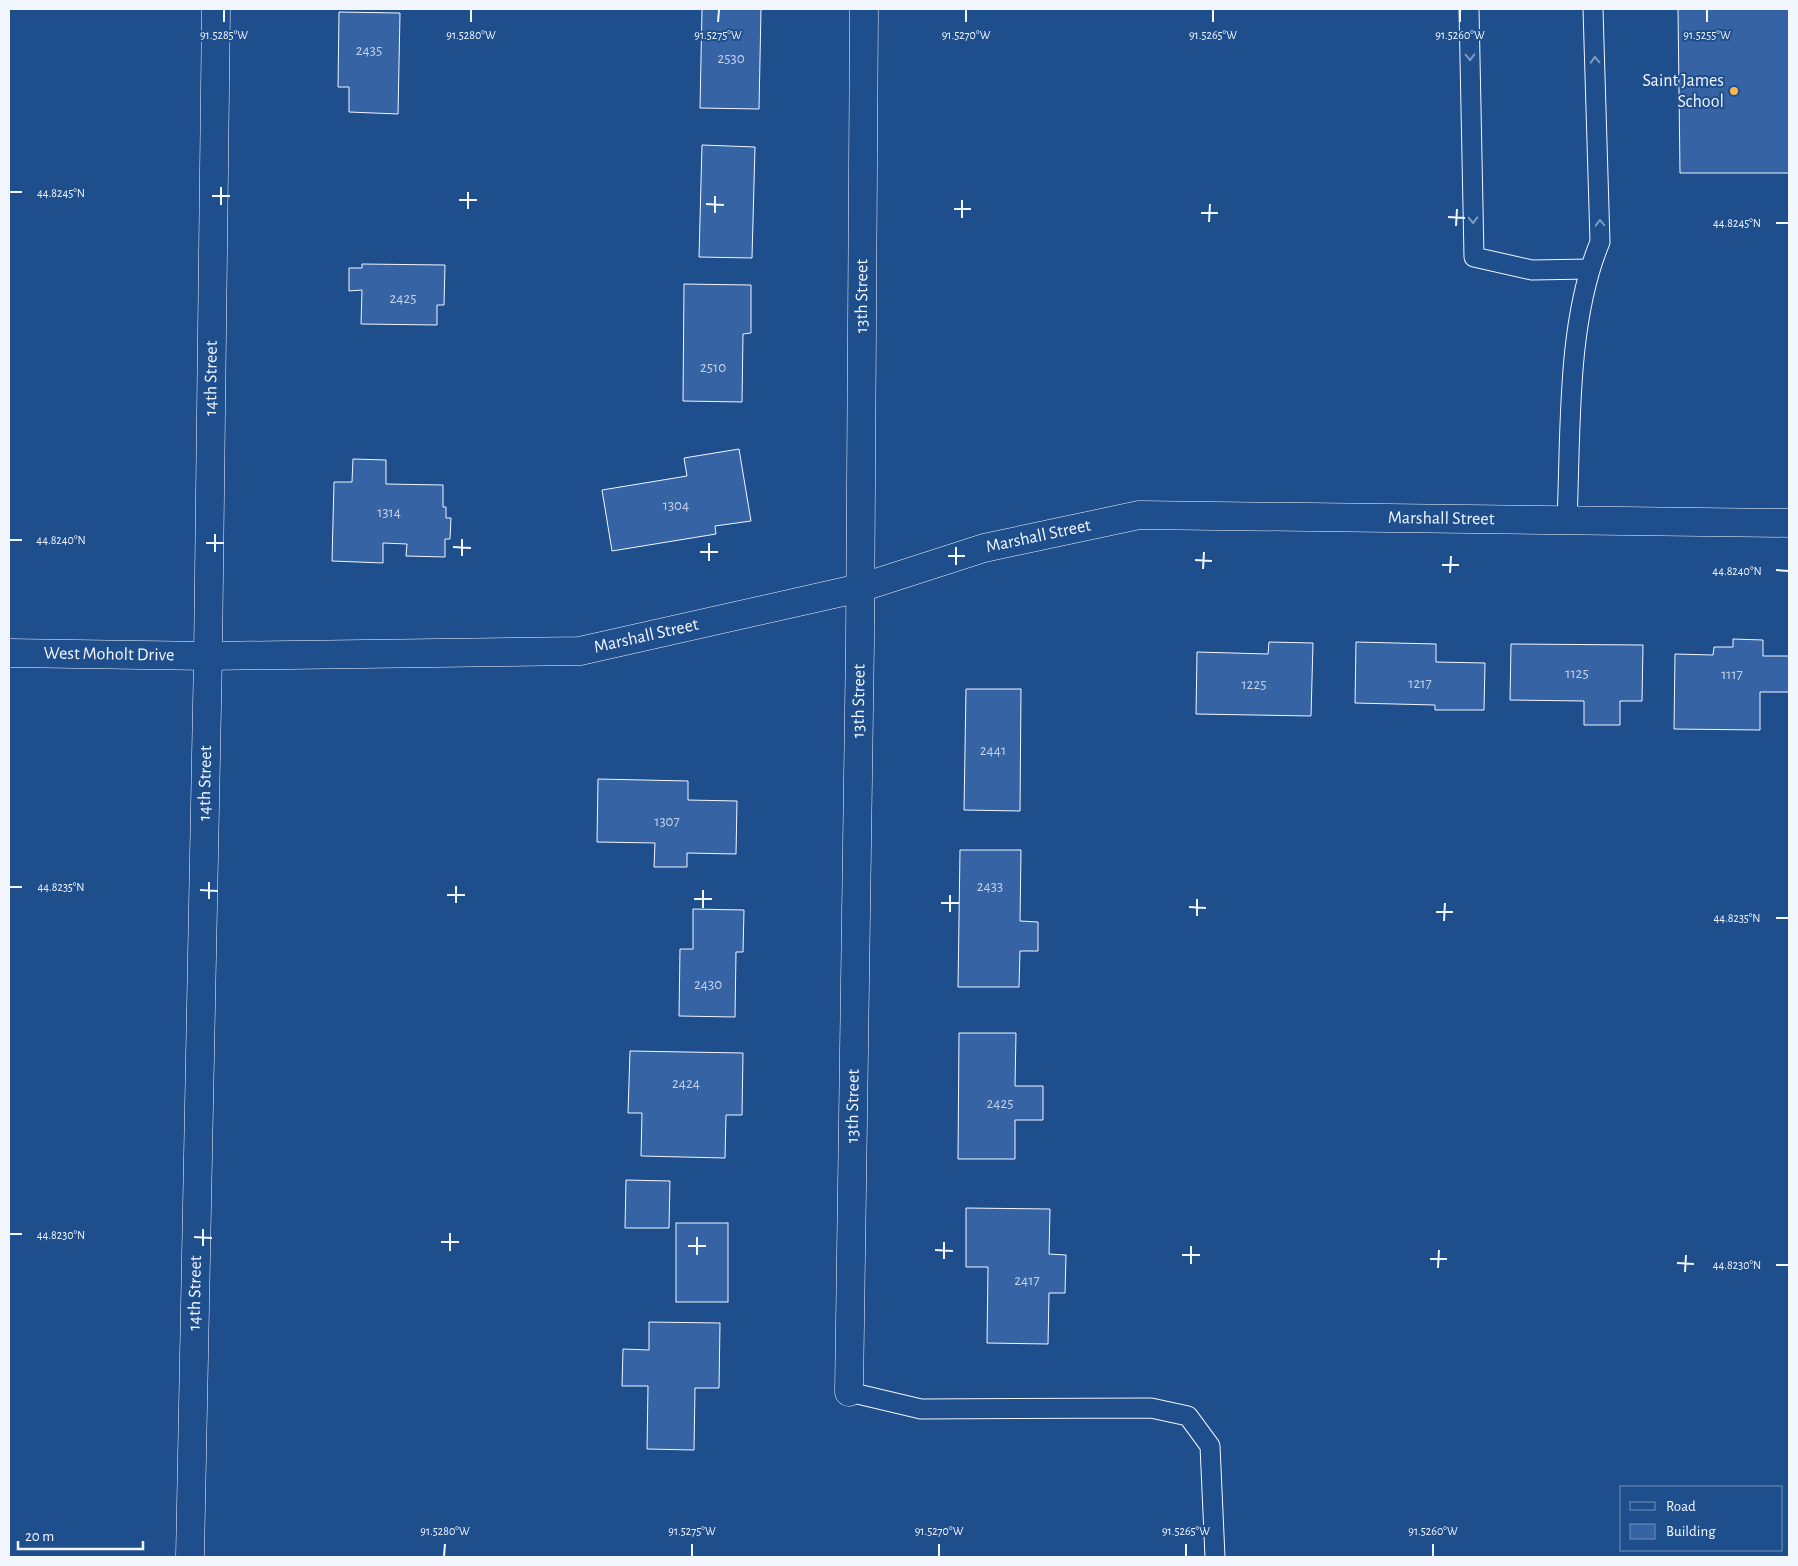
<svg xmlns="http://www.w3.org/2000/svg" width="1798" height="1566" font-family="'Alegreya Sans',sans-serif">
<rect width="100%" height="100%" fill="#1f4e8c"/>
<g fill="#3563a3" stroke="#f2f6ff">
<polygon points="702,9 761,9 759,109 700,108"/>
<polygon points="1678,9 1789,9 1789,173 1680,173"/>
<polygon points="339,12 400,13 398,114 349,112 349,87 338,87"/>
<polygon points="702,145 755,147 752,258 699,257"/>
<polygon points="362,264 445,265 444,305 437,305 437,325 361,324 362,290 349,291 349,268 362,268"/>
<polygon points="684,284 751,285 751,333 743,334 742,402 683,401"/>
<polygon points="739,449 751,521 715,526 716,534 612,551 602,490 687,476 684,458"/>
<polygon points="353,459 386,460 386,484 443,485 443,507 446,507 446,518 451,518 450,539 445,539 445,557 406,556 407,544 383,543 383,563 332,561 334,482 352,482"/>
<polygon points="1733,639 1763,640 1763,656 1789,656 1789,692 1760,692 1760,730 1674,729 1675,654 1713,655 1714,647 1733,647"/>
<polygon points="1269,642 1313,643 1311,716 1196,714 1197,652 1268,654"/>
<polygon points="1356,642 1436,644 1436,662 1485,663 1484,710 1435,710 1435,705 1355,703"/>
<polygon points="1511,644 1643,645 1642,701 1620,701 1620,725 1584,725 1584,701 1510,700"/>
<polygon points="966,689 1021,689 1020,811 964,810"/>
<polygon points="598,779 688,781 688,800 737,801 736,854 687,853 687,867 654,867 655,843 597,842"/>
<polygon points="960,850 1021,850 1020,921 1038,922 1038,951 1020,951 1019,987 958,987"/>
<polygon points="693,909 744,910 743,952 736,952 735,1017 679,1016 680,949 693,949"/>
<polygon points="959,1033 1016,1033 1015,1086 1043,1086 1043,1120 1015,1120 1015,1159 958,1159"/>
<polygon points="630,1051 743,1053 742,1115 726,1115 725,1158 641,1156 642,1113 628,1113"/>
<polygon points="626,1180 670,1181 669,1228 625,1228"/>
<polygon points="966,1208 1050,1209 1049,1254 1066,1255 1065,1293 1049,1293 1048,1344 987,1343 988,1267 966,1267"/>
<rect x="676" y="1223" width="52" height="79"/>
<polygon points="649,1322 720,1323 719,1388 695,1388 694,1450 647,1449 648,1386 622,1386 623,1349 649,1350"/>
</g>
<g fill="none" stroke-linecap="round" stroke-linejoin="round">
<g stroke="#f2f6ff" stroke-width="21">
<g id="service">
<polyline points="1469,9 1474,257 1532,270 1589,269"/>
<path d="M 1567,520 C 1571,433 1566,323 1600,242 L 1593,9"/>
<polyline points="849,1392 921,1409 1151,1408 1188,1416 1210,1446 1215,1557"/>
</g>
</g>
<g stroke="#f2f6ff" stroke-width="29">
<g id="minor">
<path id="s1" d="M 9,653 L 208,656 L 580,651 L 860,588 L 984,548 L 1139,515 L 1789,523"/>
<path id="s2" d="M 849,1392 L 860,642 L 864,9"/>
</g>
</g>
<g stroke="#f2f6ff" stroke-width="29">
<g id="tertiary">
<path id="s3" d="M 190,1557 L 208,656 L 216,9"/>
</g>
</g>
<use href="#service" stroke="#1f4e8c" stroke-width="19"/>
<use href="#minor" stroke="#1f4e8c" stroke-width="28"/>
<use href="#tertiary" stroke="#1f4e8c" stroke-width="28"/>
</g>
<defs><path id="oneway-chevron" d="M-2-3.5L2.5 0L-2 3.5" fill="none" stroke-width="1.6" stroke-linecap="round" stroke-linejoin="round" transform="scale(1.25)"/></defs>
<g stroke="#7e9ac0">
<use href="#oneway-chevron" transform="translate(1470 57) rotate(89)"/>
<use href="#oneway-chevron" transform="translate(1595 60) rotate(-92)"/>
<use href="#oneway-chevron" transform="translate(1473 220) rotate(89)"/>
<use href="#oneway-chevron" transform="translate(1600 223) rotate(-92)"/>
</g>
<path fill="none" stroke="#f2f6ff" stroke-width="2" d="M 224,22 L 224,10M 471,22 L 471,10M 718,22 L 719,10M 966,22 L 966,10M 1213,22 L 1213,10M 1460,22 L 1460,10M 1707,22 L 1707,10M 10,192 L 22,192M 212,196 L 230,196M 459,200 L 477,200M 706,204 L 724,205M 221,205 L 221,187M 468,209 L 468,192M 954,209 L 971,209M 715,213 L 715,196M 1201,213 L 1218,213M 1448,217 L 1465,218M 962,218 L 962,200M 1209,222 L 1210,204M 1776,223 L 1788,223M 1456,226 L 1457,209M 10,540 L 22,540M 206,543 L 224,543M 453,547 L 471,548M 215,552 L 215,534M 700,552 L 718,552M 462,556 L 462,539M 948,556 L 965,556M 1195,560 L 1212,561M 709,561 L 709,543M 956,565 L 956,547M 1442,565 L 1459,565M 1203,569 L 1204,552M 1776,570 L 1788,571M 1450,573 L 1451,556M 10,887 L 22,887M 200,890 L 218,891M 447,895 L 465,895M 209,899 L 209,882M 694,899 L 712,899M 456,903 L 456,886M 941,903 L 959,903M 1189,907 L 1206,908M 703,908 L 703,890M 950,912 L 950,895M 1436,912 L 1453,912M 1197,916 L 1197,899M 1776,918 L 1788,918M 1444,921 L 1445,903M 10,1234 L 22,1234M 194,1237 L 212,1238M 441,1242 L 459,1242M 203,1246 L 203,1229M 688,1246 L 706,1246M 935,1250 L 953,1251M 450,1251 L 450,1233M 697,1255 L 697,1237M 1182,1255 L 1200,1255M 944,1259 L 944,1242M 1430,1259 L 1447,1259M 1677,1263 L 1694,1264M 1191,1264 L 1191,1246M 1776,1265 L 1788,1265M 1438,1268 L 1439,1250M 1685,1272 L 1686,1255M 444,1556 L 445,1544M 692,1556 L 692,1544M 939,1556 L 939,1544M 1186,1556 L 1186,1544M 1433,1556 L 1433,1544"/>
<circle fill="#ffb74d" stroke="#1f4e8c" stroke-width="2" cx="1734" cy="91" r="5"/>
<g text-anchor="middle" dominant-baseline="central" stroke-width="4" stroke-linejoin="round" paint-order="stroke">
<g font-size="15" fill="#c3d1e8">
<text x="369" y="50">2435</text>
<text x="731" y="58">2530</text>
<text x="403" y="298">2425</text>
<text x="713" y="367">2510</text>
<text x="676" y="505">1304</text>
<text x="389" y="512">1314</text>
<text x="1577" y="673">1125</text>
<text x="1732" y="674">1117</text>
<text x="1420" y="683">1217</text>
<text x="1254" y="684">1225</text>
<text x="993" y="750">2441</text>
<text x="667" y="821">1307</text>
<text x="990" y="886">2433</text>
<text x="708" y="984">2430</text>
<text x="686" y="1083">2424</text>
<text x="1000" y="1103">2425</text>
<text x="1027" y="1280">2417</text>
</g>
<g font-size="18" fill="#f2f6ff" stroke="#1f4e8c" text-anchor="end">
<text x="1724" y="81">Saint James<tspan x="1724" dy="21">School</tspan></text>
</g>
<g font-size="18" fill="#f2f6ff" stroke="#1f4e8c">
<text stroke="none"><textPath href="#s2" startOffset="1096">13th Street</textPath></text>
<text stroke="none"><textPath href="#s3" startOffset="1179">14th Street</textPath></text>
<text stroke="none"><textPath href="#s1" startOffset="1449">Marshall Street</textPath></text>
<text stroke="none"><textPath href="#s1" startOffset="1044">Marshall Street</textPath></text>
<text stroke="none"><textPath href="#s1" startOffset="639">Marshall Street</textPath></text>
<text stroke="none"><textPath href="#s1" startOffset="100">West Moholt Drive</textPath></text>
<text stroke="none"><textPath href="#s2" startOffset="691">13th Street</textPath></text>
<text stroke="none"><textPath href="#s3" startOffset="774">14th Street</textPath></text>
<text stroke="none"><textPath href="#s2" startOffset="286">13th Street</textPath></text>
<text stroke="none"><textPath href="#s3" startOffset="264">14th Street</textPath></text>
</g>
</g>
<g font-size="12" text-anchor="middle" fill="#f2f6ff" stroke="#1f4e8c" stroke-width="4" stroke-linejoin="round" paint-order="stroke">
<text x="224" y="39">91.5285°W</text>
<text x="471" y="39">91.5280°W</text>
<text x="718" y="39">91.5275°W</text>
<text x="966" y="39">91.5270°W</text>
<text x="1213" y="39">91.5265°W</text>
<text x="1460" y="39">91.5260°W</text>
<text x="1707" y="39">91.5255°W</text>
<text x="61" y="197">44.8245°N</text>
<text x="1737" y="227">44.8245°N</text>
<text x="61" y="544">44.8240°N</text>
<text x="1737" y="575">44.8240°N</text>
<text x="61" y="891">44.8235°N</text>
<text x="1737" y="922">44.8235°N</text>
<text x="61" y="1239">44.8230°N</text>
<text x="1737" y="1269">44.8230°N</text>
<text x="445" y="1535">91.5280°W</text>
<text x="692" y="1535">91.5275°W</text>
<text x="939" y="1535">91.5270°W</text>
<text x="1186" y="1535">91.5265°W</text>
<text x="1433" y="1535">91.5260°W</text>
</g>
<rect width="1798" height="1566" fill="none" stroke="#f2f6ff" stroke-width="20"/>
<rect x="1620" y="1486" width="162" height="65" fill="#1f4e8c" stroke="#7391ba"/>
<rect x="1630" y="1502" width="25" height="8" fill="#1f4e8c" stroke="#7391ba"/>
<text x="1666" y="1511" font-size="15" fill="#f2f6ff">Road</text>
<rect x="1630" y="1524" width="25" height="15" fill="#3563a3" stroke="#7391ba"/>
<text x="1666" y="1536" font-size="15" fill="#f2f6ff">Building</text>
<path d="M18 1541v8h125v-8" fill="none" stroke="#f2f6ff" stroke-width="2.5"/>
<text x="25" y="1541" font-size="15" fill="#f2f6ff" stroke="#1f4e8c" stroke-width="4" paint-order="stroke">20 m</text>
</svg>
